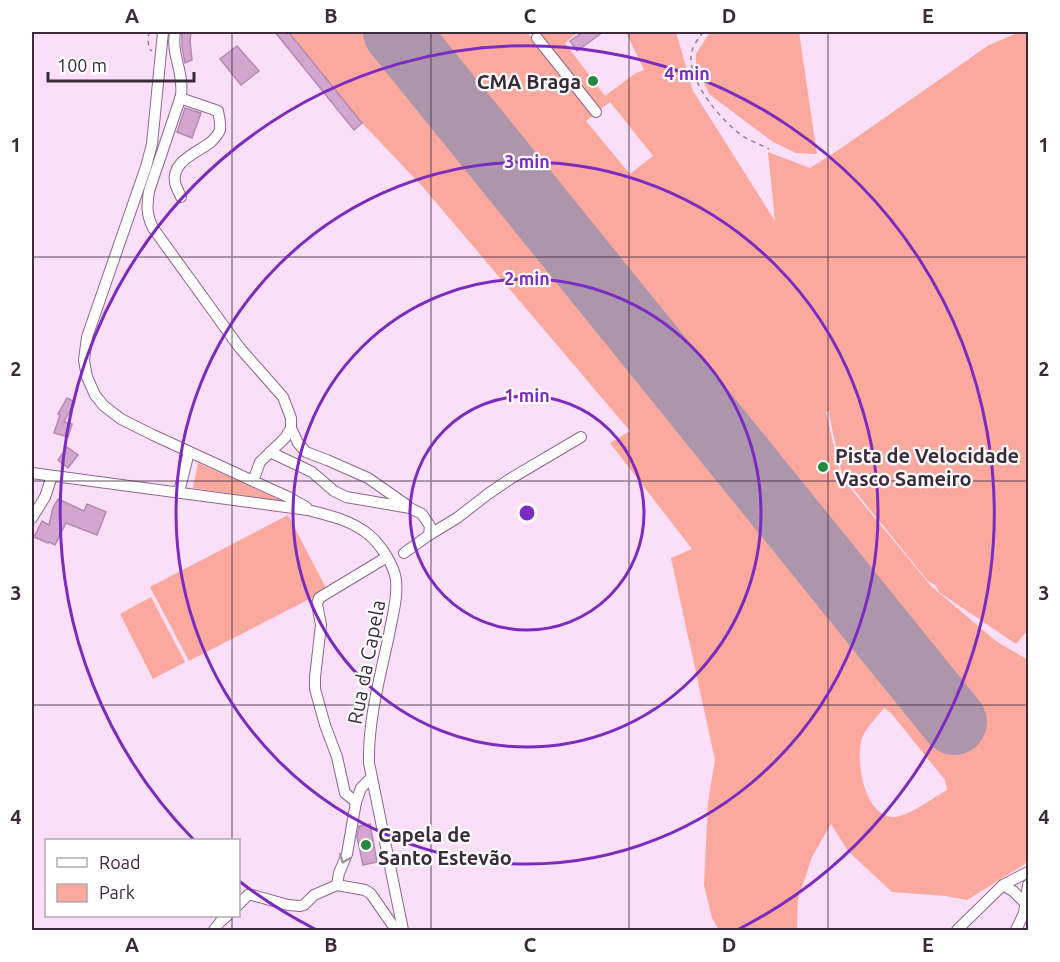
<svg xmlns="http://www.w3.org/2000/svg" width="1060" height="962" font-family="Ubuntu,sans-serif">
<rect width="100%" height="100%" fill="#fbdff9"/>
<g fill="#fba99e" fill-rule="evenodd">
<path d="M 288,32 L 376,32 L 532,223 L 941,734 L 968,712 L 426,42 L 425,36 L 429,32 L 527,32 L 534,40 L 545,32 L 578,32 L 565,43 L 605,96 L 636,73 L 644,70 L 626,32 L 676,32 L 693,91 L 775,221 L 768,152 L 810,168 L 834,153 L 989,45 L 1020,32 L 1028,32 L 1028,630 L 1016,644 L 939,592 L 936,586 L 928,581 L 842,475 L 829,414 L 830,411 L 826,412 L 841,477 L 931,586 L 996,641 L 1028,660 L 1028,856 L 1025,864 L 967,900 L 946,896 L 892,892 L 848,851 L 831,824 L 812,857 L 798,899 L 797,930 L 719,930 L 712,918 L 704,885 L 708,802 L 715,760 L 671,558 L 692,549 L 610,443 L 630,431 L 422,186 L 362,123 ZM 610,102 L 653,156 L 630,174 L 586,121 ZM 884,708 L 891,713 L 945,780 L 947,790 C 935,797 906,818 893,817 C 864,816 855,760 862,738 C 865,729 878,716 884,708 Z"/>
<polygon points="710,32 799,32 817,154 796,153 773,142 709,94 696,64 696,54"/>
<polygon points="198,463 285,502 193,488"/>
<polygon points="288,515 327,590 189,661 150,587"/>
<polygon points="151,597 185,662 153,679 120,614"/>
</g>
<g fill="none" stroke-linecap="round" stroke-linejoin="round">
<path stroke="#ad96ac" stroke-width="27" d="M 413,52 C 410,44 409,38 417,32"/>
<polyline stroke="#ad96ac" stroke-width="66" points="396,32 954,722"/>
</g>
<g fill="#d2a6cf" stroke="#b489b2" stroke-width="1.5">
<polygon points="182,32 191,32 190,41 192,60 185,63 182,48"/>
<polygon points="275,32 288,32 299,45 362,123 354,130"/>
<polygon points="583,32 603,32 577,51 570,41"/>
<polygon points="237,46 259,71 241,85 220,59"/>
<polygon points="185,108 201,113 192,138 177,132"/>
<polygon points="67,398 75,402 64,422 72,424 68,437 54,433 60,415 58,414"/>
<polygon points="67,447 78,455 68,468 58,460"/>
<polygon points="58,499 84,511 87,504 106,512 97,535 66,523 55,545 49,542 48,543 34,537 42,521 49,525 53,508"/>
<polygon points="370,824 377,862 363,865 357,837 359,826"/>
</g>
<g fill="none" stroke-linecap="round" stroke-linejoin="round">
<g stroke="#8e668c" stroke-width="12">
<g id="minor">
<polyline points="163,32 152,144 146,167 87,337 84,360 87,377 95,395 104,406 121,419 153,435 253,481"/>
<path d="M 175,32 C 171,56 184,70 181,96 L 149,191 C 147,206 146,214 153,228 L 239,347 L 283,397 L 291,418 L 291,428 L 285,438 L 260,462 L 253,481 L 286,496 L 306,507"/>
<polyline points="537,38 596,112"/>
<path d="M 180,98 L 218,111 C 219,117 221,124 220,130 C 218,135 214,139 211,142 C 197,153 171,161 175,183 C 176,187 179,192 181,197"/>
<polyline points="291,428 298,443 306,452 327,460 368,478 408,506"/>
<polyline points="270,452 312,472 334,491 346,497 410,508 422,514 430,526 429,535 404,553"/>
<path d="M 32,473 L 308,510 C 327,515 347,519 364,531 C 378,540 394,564 396,580 C 398,599 392,617 389,635 C 380,677 368,720 369,763 L 403,930"/>
<polyline points="179,492 189,452"/>
<polyline points="32,518 45,497 52,476"/>
<polyline points="429,535 457,518 488,494 510,479 581,437"/>
<polyline points="371,778 361,788 356,802 347,854 339,873 337,885 365,890 371,894 396,930"/>
<polyline points="356,802 345,793 337,757 325,725 315,689 315,677 321,625 317,604 319,598 387,557"/>
<polyline points="1003,885 1013,891 1025,903"/>
<polyline points="238,905 248,895 252,895 288,905 300,906 304,905 314,895 337,885"/>
<polyline points="214,930 220,922 227,916"/>
<polyline points="957,930 1003,885 1028,872"/>
<polyline points="1016,930 1024,913 1028,885"/>
</g>
</g>
<g stroke="#968094" stroke-width="1.5" stroke-dasharray="4.5 4.5" stroke-linecap="butt">
<polyline points="149,32 148,39 149,49 152,51"/>
<path d="M 703,32 C 698,39 691,48 691,57 C 690,83 720,119 740,134 C 748,140 759,144 769,149"/>
</g>
<use href="#minor" stroke="#fff" stroke-width="10"/>
</g>
<defs><path id="oneway-chevron" d="M-2-3.5L2.5 0L-2 3.5" fill="none" stroke-width="1.6" stroke-linecap="round" stroke-linejoin="round" transform="scale(1.5)"/></defs>
<use stroke="#9d949c" href="#oneway-chevron" transform="translate(344 859) rotate(112)"/>
<path fill="none" stroke="#3b2a3a" stroke-width="1.5" stroke-opacity="0.55" d="M 232,32 L 232,840M 431,32 L 431,930M 629,32 L 629,930M 828,32 L 828,930M 32,257 L 1028,257M 32,481 L 1028,481M 32,705 L 1028,705M 232,916 L 232,930"/>
<g fill="none" stroke="#7b2cbf" stroke-width="3">
<circle cx="527" cy="513" r="117"/>
<circle cx="527" cy="513" r="234"/>
<circle cx="527" cy="513" r="351"/>
<path d="M315 929A467 467 0 0 1 239 881M194 840A467 467 0 1 1 739 929"/>
</g>
<g fill="#22893f" stroke="#fff" stroke-width="2">
<circle cx="593" cy="81" r="6"/>
<circle cx="823" cy="467" r="6"/>
<circle cx="366" cy="845" r="6"/>
</g>
<g text-anchor="middle" dominant-baseline="central" stroke-width="4.5" stroke-linejoin="round" paint-order="stroke">
<g font-size="20" font-weight="bold" fill="#3b2a3a" stroke="#fff" text-anchor="start">
<text x="581" y="81" text-anchor="end">CMA Braga</text>
<text x="835" y="455">Pista de Velocidade<tspan x="835" dy="23">Vasco Sameiro</tspan></text>
<text x="378" y="834">Capela de<tspan x="378" dy="23">Santo Estevão</tspan></text>
</g>
<g font-size="20" fill="#3b2a3a" stroke="#fff">
<text transform="translate(366 662) rotate(-79)">Rua da Capela</text>
</g>
</g>
<circle cx="527" cy="513" r="9" fill="#7b2cbf" stroke="#fff" stroke-width="3"/>
<g font-size="18" text-anchor="middle" font-weight="bold" fill="#7b2cbf" stroke="#fff" stroke-width="4.5" stroke-linejoin="round" paint-order="stroke">
<text x="687" y="80">4 min</text>
<text x="527" y="168">3 min</text>
<text x="527" y="285">2 min</text>
<text x="527" y="402">1 min</text>
</g>
<rect width="1060" height="962" fill="none" stroke="#ffffff" stroke-width="66"/>
<rect x="45" y="839" width="195" height="78" fill="#ffffff" stroke="#b1aab0" stroke-width="1.5"/>
<rect x="57" y="858" width="30" height="9" fill="#ffffff" stroke="#b1aab0" stroke-width="1.5"/>
<text x="99" y="869" font-size="18" fill="#3b2a3a">Road</text>
<rect x="57" y="884" width="30" height="18" fill="#fba99e" stroke="#b1aab0" stroke-width="1.5"/>
<text x="99" y="899" font-size="18" fill="#3b2a3a">Park</text>
<path d="M48 72v9h146v-9" fill="none" stroke="#3b2a3a" stroke-width="3"/>
<text x="57" y="72" font-size="18" fill="#3b2a3a" stroke="#ffffff" stroke-width="4.5" paint-order="stroke">100 m</text>
<rect x="33" y="33" width="994" height="896" fill="none" stroke="#3b2a3a" stroke-width="2"/>
<g font-size="20" text-anchor="middle" font-weight="bold" fill="#3b2a3a">
<text x="132" y="23">A</text>
<text x="331" y="23">B</text>
<text x="530" y="23">C</text>
<text x="729" y="23">D</text>
<text x="928" y="23">E</text>
<text x="16" y="152">1</text>
<text x="1044" y="152">1</text>
<text x="16" y="376">2</text>
<text x="1044" y="376">2</text>
<text x="16" y="600">3</text>
<text x="1044" y="600">3</text>
<text x="16" y="824">4</text>
<text x="1044" y="824">4</text>
<text x="132" y="952">A</text>
<text x="331" y="952">B</text>
<text x="530" y="952">C</text>
<text x="729" y="952">D</text>
<text x="928" y="952">E</text>
</g>
</svg>
